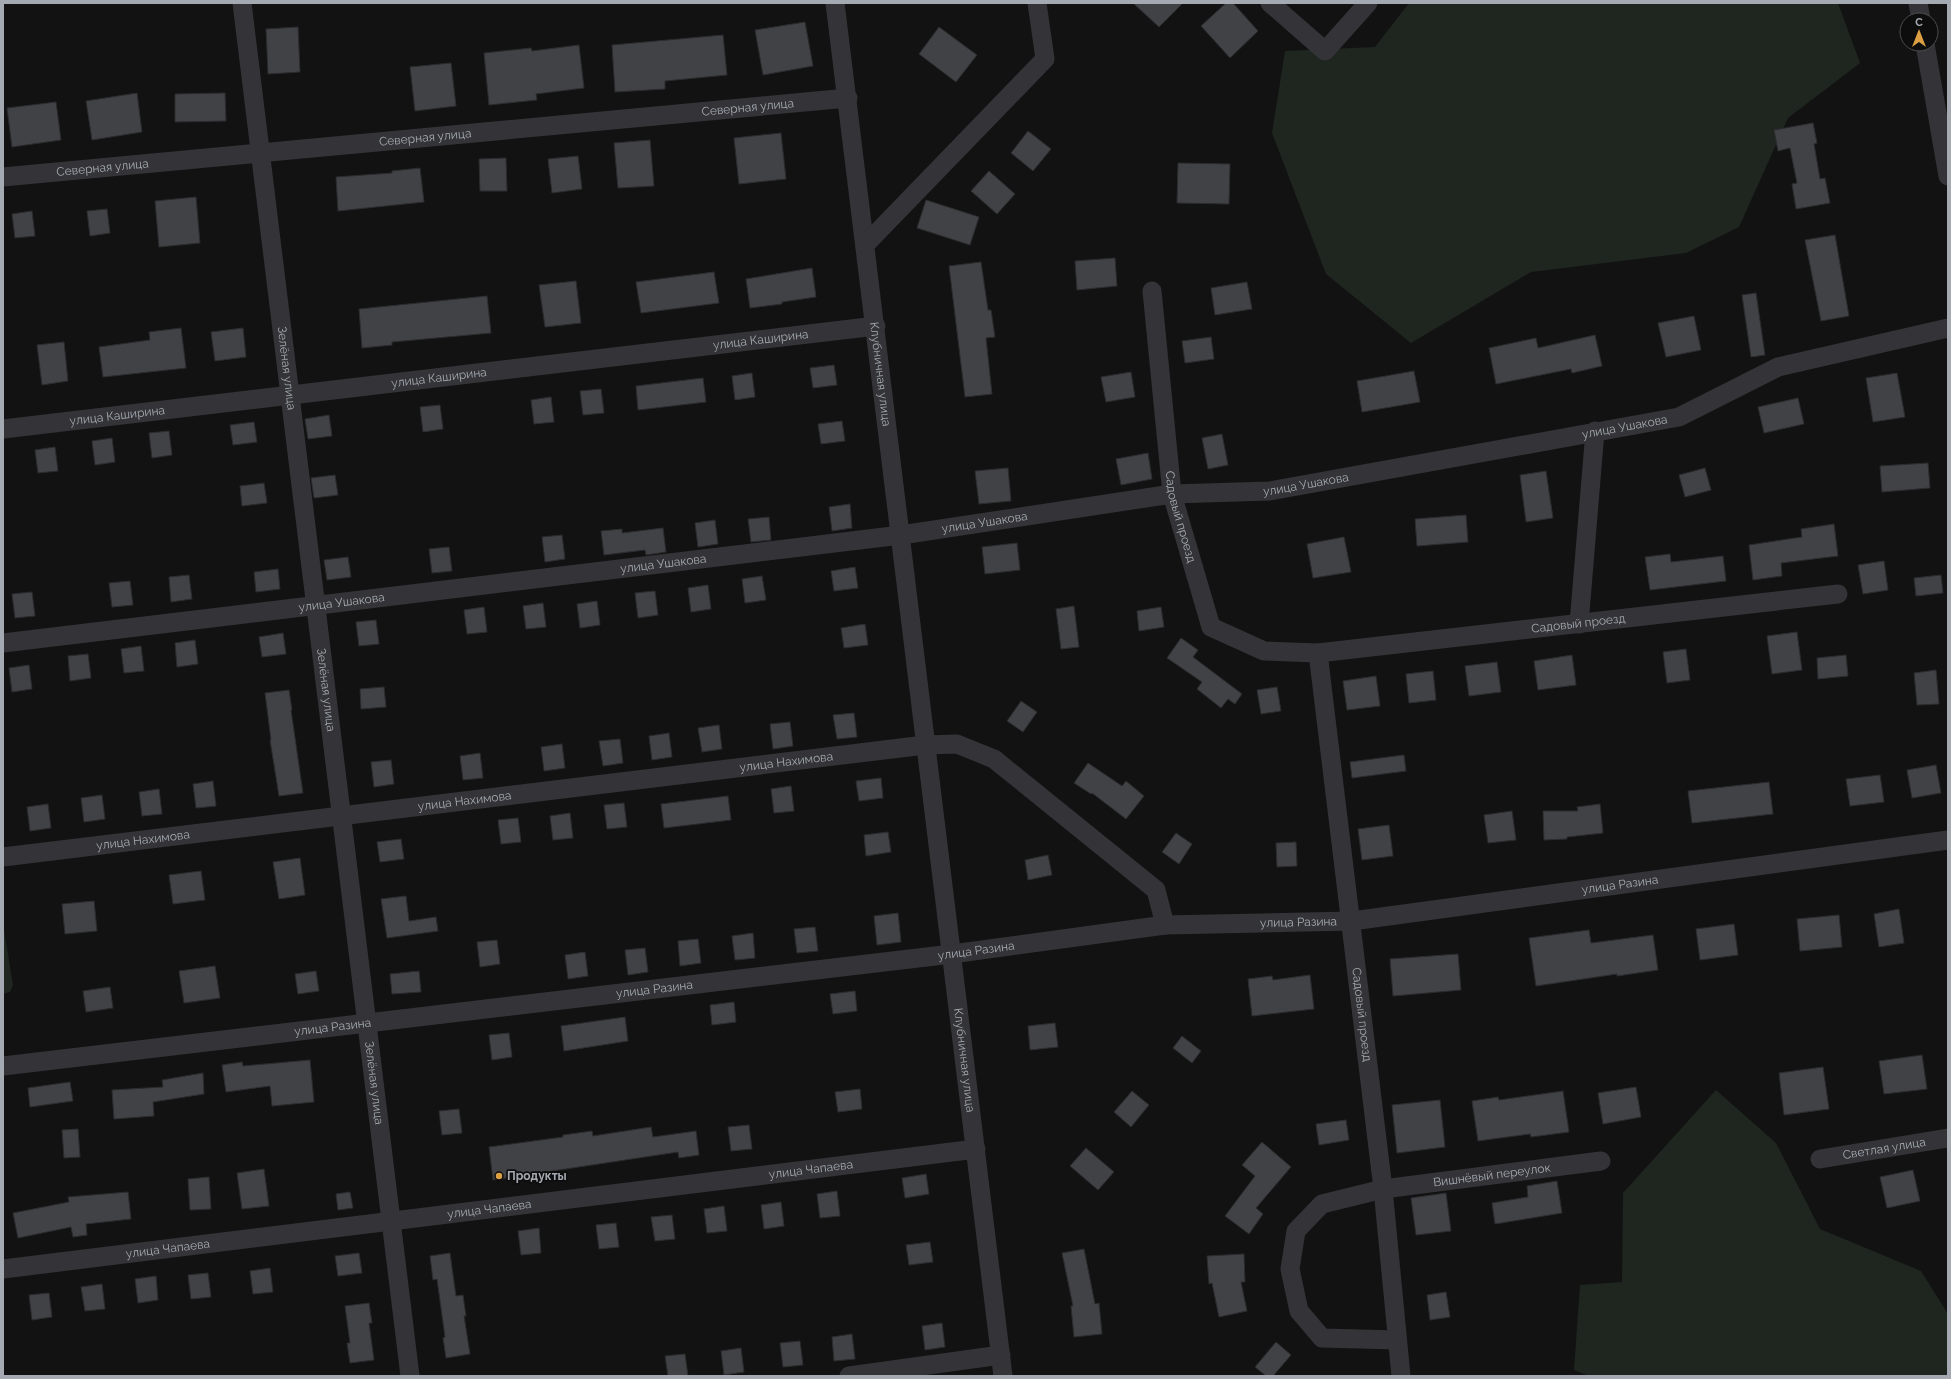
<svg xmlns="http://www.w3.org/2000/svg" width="1951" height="1379" font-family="Raleway,sans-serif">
<rect width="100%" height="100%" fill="#121213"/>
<g fill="#1f261f">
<polygon points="1409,3 1838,3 1860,63 1788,118 1739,227 1686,253 1531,272 1411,343 1326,274 1272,133 1285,51 1375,47"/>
<polygon points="3,924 13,985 10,992 3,994"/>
<polygon points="1716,1090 1776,1143 1820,1229 1921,1271 1948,1314 1948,1376 1589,1376 1574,1370 1580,1285 1622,1282 1623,1193"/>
</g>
<g fill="#414246" stroke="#2c2c2f">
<polygon points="1133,3 1183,3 1159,27"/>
<polygon points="1226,3 1233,3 1258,31 1230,58 1201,26"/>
<polygon points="805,22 813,66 763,75 755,30"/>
<polygon points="298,27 300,72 268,74 266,29"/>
<polygon points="939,27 977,55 956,82 919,54"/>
<polygon points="723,35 727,75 665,81 665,89 615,92 612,45"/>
<polygon points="579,45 584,88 536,94 537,100 489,105 484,53 531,48 532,51"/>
<polygon points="451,63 456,106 415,111 410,67"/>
<polygon points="137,93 142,132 92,140 86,101"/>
<polygon points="225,93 226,121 175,122 175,94"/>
<polygon points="56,102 61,140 12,147 7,108"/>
<polygon points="1813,123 1817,143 1814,144 1820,179 1825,178 1830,203 1796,209 1792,184 1797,183 1790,148 1778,151 1774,130"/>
<polygon points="1028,131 1051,149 1033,171 1011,153"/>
<polygon points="781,133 786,179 739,184 734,138"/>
<polygon points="650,140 654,186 618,188 614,143"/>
<polygon points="578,156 582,189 552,193 548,159"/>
<polygon points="506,158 507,191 480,191 479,159"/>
<polygon points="1178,163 1230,164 1229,204 1177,203"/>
<polygon points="420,168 424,202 338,211 336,177 392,173 392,171"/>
<polygon points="989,171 1015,194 997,214 971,191"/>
<polygon points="196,197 200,243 159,247 155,201"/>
<polygon points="926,200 979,217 970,245 917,228"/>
<polygon points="107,209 110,233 90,236 87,211"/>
<polygon points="32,211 35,236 15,238 12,214"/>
<polygon points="1835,235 1849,316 1821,321 1805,240"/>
<polygon points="1115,258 1117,286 1077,290 1075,261"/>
<polygon points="981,262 988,310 991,310 995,337 986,338 992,394 965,397 949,266"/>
<polygon points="812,268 816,297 782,302 782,304 750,308 746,279"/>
<polygon points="714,272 719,303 641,313 636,282"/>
<polygon points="576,281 581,323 545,327 539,285"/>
<polygon points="1247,282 1252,309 1215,315 1211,288"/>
<polygon points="1756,293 1765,355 1751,357 1742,295"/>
<polygon points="487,296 491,333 392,342 392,345 362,348 359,309"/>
<polygon points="1694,316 1701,350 1666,357 1658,323"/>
<polygon points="181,328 186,368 103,377 99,347 150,340 149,332"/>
<polygon points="243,328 246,357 215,361 211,332"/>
<polygon points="1595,335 1602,366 1572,373 1571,369 1496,384 1489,348 1536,338 1538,348"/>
<polygon points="1211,337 1214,359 1185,363 1182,341"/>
<polygon points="64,342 68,381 42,385 37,345"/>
<polygon points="834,365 837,385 813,388 810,368"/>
<polygon points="1414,371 1420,402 1362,412 1357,381"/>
<polygon points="1131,372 1135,397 1106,402 1101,377"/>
<polygon points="752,373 755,397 735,400 732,376"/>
<polygon points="1897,373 1905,417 1873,422 1866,378"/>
<polygon points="703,378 706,402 638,410 636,386"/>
<polygon points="601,389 604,413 583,415 580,391"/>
<polygon points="551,397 554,422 534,424 531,400"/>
<polygon points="1798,398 1804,424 1764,433 1758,407"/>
<polygon points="440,405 443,429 423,432 420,407"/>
<polygon points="329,415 332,436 308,439 305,419"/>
<polygon points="842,421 845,441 821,444 818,424"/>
<polygon points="254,422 257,442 233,445 230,425"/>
<polygon points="169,431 172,455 152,458 149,433"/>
<polygon points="1222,434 1228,465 1208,469 1202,438"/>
<polygon points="112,438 115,462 95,465 92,441"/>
<polygon points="55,447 58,471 38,473 35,450"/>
<polygon points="1148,453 1152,479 1121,485 1116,459"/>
<polygon points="1928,463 1930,488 1882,492 1880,466"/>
<polygon points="1008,468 1011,501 979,504 975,471"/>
<polygon points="1705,468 1711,490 1685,497 1679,475"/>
<polygon points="1546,471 1553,518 1526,522 1520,475"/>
<polygon points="335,475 338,495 314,498 311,478"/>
<polygon points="264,483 267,503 242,506 240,486"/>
<polygon points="850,504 852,528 832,531 829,507"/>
<polygon points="1466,515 1468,542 1417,546 1415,519"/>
<polygon points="769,517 771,540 751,542 748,519"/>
<polygon points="715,520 718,544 698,547 695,523"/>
<polygon points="1834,524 1838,556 1781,563 1782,576 1753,580 1749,545 1802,537 1801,529"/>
<polygon points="663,528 666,552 646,555 645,550 604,555 601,531 622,529 622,533"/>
<polygon points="562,535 565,559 545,562 542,537"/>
<polygon points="1344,537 1351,572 1313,578 1307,544"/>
<polygon points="1017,543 1020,570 985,574 982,547"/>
<polygon points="449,547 452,571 432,573 429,549"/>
<polygon points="1670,554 1671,562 1723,556 1726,581 1650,590 1645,557"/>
<polygon points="348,557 351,577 327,580 324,560"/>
<polygon points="1884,561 1888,590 1863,594 1858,565"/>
<polygon points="855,567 858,588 834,591 831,571"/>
<polygon points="278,569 280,589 256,592 254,572"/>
<polygon points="189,575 192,599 171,602 169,577"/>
<polygon points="1941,575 1943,593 1916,596 1914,578"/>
<polygon points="762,576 766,600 745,603 742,579"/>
<polygon points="130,581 133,605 112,607 109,583"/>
<polygon points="708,585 711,609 691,612 688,588"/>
<polygon points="655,591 658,615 638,618 635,593"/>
<polygon points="32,592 35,616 15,618 12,594"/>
<polygon points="597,601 600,625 580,628 577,604"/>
<polygon points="543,603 546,627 526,629 523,606"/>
<polygon points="1074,606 1079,647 1061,649 1056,609"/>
<polygon points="484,607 487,632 467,634 464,610"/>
<polygon points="1161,607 1164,627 1139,631 1137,611"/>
<polygon points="376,620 379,644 359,646 356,622"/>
<polygon points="865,624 868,645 844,648 841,628"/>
<polygon points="1797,632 1802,670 1772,674 1767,636"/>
<polygon points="283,633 286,654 262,657 259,637"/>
<polygon points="1181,638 1198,650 1193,657 1242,694 1235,704 1228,699 1221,708 1197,689 1202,682 1167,658"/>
<polygon points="195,640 198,664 177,667 175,643"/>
<polygon points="141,646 144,671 124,673 121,649"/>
<polygon points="1686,649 1690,680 1667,683 1663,652"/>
<polygon points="88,654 91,678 70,681 68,656"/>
<polygon points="1572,655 1576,685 1538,690 1534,661"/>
<polygon points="1846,655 1848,676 1818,679 1817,658"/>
<polygon points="1497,662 1501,692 1469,696 1465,666"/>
<polygon points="29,665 32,689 12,692 9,668"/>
<polygon points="1936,670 1939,704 1917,705 1914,673"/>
<polygon points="1433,671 1436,700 1409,703 1406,674"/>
<polygon points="1376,676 1380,706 1347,710 1343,681"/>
<polygon points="384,687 386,707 361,709 360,689"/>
<polygon points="1277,687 1281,711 1261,714 1257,690"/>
<polygon points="289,690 292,710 291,710 303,793 279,796 270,740 271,740 265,693"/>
<polygon points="1021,701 1037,712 1023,732 1007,721"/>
<polygon points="854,713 857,737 837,739 833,715"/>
<polygon points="790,722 793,746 773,749 770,724"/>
<polygon points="719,725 722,749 702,752 698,728"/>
<polygon points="669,733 672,757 652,760 649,736"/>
<polygon points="620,739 623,763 603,766 599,741"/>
<polygon points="562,744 565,768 544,771 541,747"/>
<polygon points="480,753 483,778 463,780 460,756"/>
<polygon points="1404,755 1406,771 1352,778 1350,762"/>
<polygon points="391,760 394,784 374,787 371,762"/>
<polygon points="1088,763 1122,786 1126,781 1144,796 1126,819 1092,793 1091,794 1074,783"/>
<polygon points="1936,765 1941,793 1912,798 1907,770"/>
<polygon points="1880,775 1884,802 1850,806 1846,779"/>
<polygon points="881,778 883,798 859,801 856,781"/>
<polygon points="213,781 216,806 196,808 193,784"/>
<polygon points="1769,782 1773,814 1692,823 1688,791"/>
<polygon points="791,786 794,811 774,813 771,789"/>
<polygon points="159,789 162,814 142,816 139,792"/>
<polygon points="102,795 105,819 84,822 81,798"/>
<polygon points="728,796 731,820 664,828 661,804"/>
<polygon points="624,803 627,827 607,829 604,805"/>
<polygon points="48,804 51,828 30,831 27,807"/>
<polygon points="1600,804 1603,833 1567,837 1567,839 1544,840 1543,811 1578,811 1577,807"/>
<polygon points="1512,811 1516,840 1488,843 1484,815"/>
<polygon points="570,813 573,838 553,840 550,816"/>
<polygon points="518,818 521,842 501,844 498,820"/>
<polygon points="1389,825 1393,856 1362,860 1358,829"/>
<polygon points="888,832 891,852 866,856 864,835"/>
<polygon points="1176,833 1192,844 1179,864 1162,852"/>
<polygon points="401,839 404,859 380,862 377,842"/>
<polygon points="1296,842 1297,866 1277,867 1276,843"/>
<polygon points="1048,855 1052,875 1028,880 1025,860"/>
<polygon points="300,858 305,895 279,899 273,862"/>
<polygon points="201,871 205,900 173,904 169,875"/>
<polygon points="406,896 409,921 436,917 438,931 387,938 381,899"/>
<polygon points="94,901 97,931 65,934 62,904"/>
<polygon points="1899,909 1904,943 1879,947 1874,914"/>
<polygon points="898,913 901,942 877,945 874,916"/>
<polygon points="1839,915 1842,947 1800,951 1797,919"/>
<polygon points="1734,924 1738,955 1700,960 1696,929"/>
<polygon points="815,927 818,951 797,953 794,929"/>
<polygon points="1589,930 1591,943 1653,935 1658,970 1617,976 1617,974 1536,986 1529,938"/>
<polygon points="753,933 755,958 735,960 732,936"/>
<polygon points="698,939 701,963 680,966 678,941"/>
<polygon points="497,940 500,964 480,967 477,942"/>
<polygon points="645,948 648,972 628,975 625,950"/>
<polygon points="585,952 588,976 568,979 565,955"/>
<polygon points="1458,954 1461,990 1393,996 1390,959"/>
<polygon points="215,966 220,998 184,1003 179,971"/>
<polygon points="316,971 319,991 298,994 295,974"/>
<polygon points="419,971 421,992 392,994 390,974"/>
<polygon points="1310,975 1314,1009 1252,1016 1248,979 1272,976 1273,980"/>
<polygon points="110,987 113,1008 86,1012 83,991"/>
<polygon points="855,991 857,1011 833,1014 830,994"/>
<polygon points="734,1002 736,1022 712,1025 710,1005"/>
<polygon points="625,1017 628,1041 564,1051 561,1026"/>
<polygon points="1055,1023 1058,1047 1030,1050 1028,1026"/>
<polygon points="509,1033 512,1057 492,1060 489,1035"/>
<polygon points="1182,1036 1201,1051 1192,1063 1173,1048"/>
<polygon points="1922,1055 1927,1089 1884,1094 1879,1061"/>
<polygon points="310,1060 314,1102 272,1106 270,1086 226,1092 222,1065 242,1062 243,1066"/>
<polygon points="1823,1067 1829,1109 1784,1115 1779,1073"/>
<polygon points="203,1073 204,1094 153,1102 154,1116 114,1119 112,1090 163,1087 162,1080"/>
<polygon points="70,1082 73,1101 30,1107 28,1088"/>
<polygon points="1636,1087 1641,1117 1603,1124 1598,1093"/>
<polygon points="860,1089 862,1109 838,1112 835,1092"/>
<polygon points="1132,1091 1149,1105 1131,1127 1114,1112"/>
<polygon points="1563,1091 1569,1132 1531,1137 1530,1134 1478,1141 1472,1101 1498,1097 1499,1100"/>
<polygon points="1440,1100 1445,1147 1397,1153 1392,1105"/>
<polygon points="459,1109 462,1133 442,1135 439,1111"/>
<polygon points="1346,1120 1349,1140 1319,1145 1316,1124"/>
<polygon points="749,1125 752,1149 731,1151 728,1127"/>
<polygon points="651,1127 653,1137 696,1131 699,1155 679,1158 678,1152 493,1180 489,1147 563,1137 563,1135 592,1131 593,1136"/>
<polygon points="78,1129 80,1157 64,1158 62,1130"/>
<polygon points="1262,1142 1291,1167 1256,1208 1263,1214 1249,1234 1225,1216 1255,1176 1242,1165"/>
<polygon points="1086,1148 1114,1172 1098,1190 1070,1166"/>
<polygon points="264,1169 269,1206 242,1209 237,1173"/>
<polygon points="1913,1170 1920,1201 1887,1208 1880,1177"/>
<polygon points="926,1174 929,1194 905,1198 902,1178"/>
<polygon points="209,1177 211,1209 190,1210 188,1179"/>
<polygon points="1557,1181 1562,1213 1495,1224 1492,1203 1528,1197 1527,1186"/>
<polygon points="837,1191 840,1216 820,1218 817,1194"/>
<polygon points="128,1192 131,1219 86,1224 87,1235 73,1237 71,1227 18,1238 13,1213 69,1202 68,1197"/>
<polygon points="350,1192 353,1208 338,1210 336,1194"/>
<polygon points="1446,1193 1451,1231 1416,1235 1411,1198"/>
<polygon points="781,1202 784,1226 764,1229 761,1205"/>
<polygon points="724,1206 727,1231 707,1233 704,1209"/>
<polygon points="672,1215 675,1239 655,1241 651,1217"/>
<polygon points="616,1223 619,1247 599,1249 596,1225"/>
<polygon points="539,1228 541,1253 521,1255 518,1231"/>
<polygon points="930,1242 933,1262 909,1265 906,1245"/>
<polygon points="1084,1249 1095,1304 1099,1303 1102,1334 1074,1337 1071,1306 1073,1306 1062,1253"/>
<polygon points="359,1253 362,1273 338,1276 335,1256"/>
<polygon points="450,1253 456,1296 463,1295 466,1316 464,1316 470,1354 446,1358 443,1338 445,1337 437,1279 433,1280 430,1256"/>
<polygon points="1244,1254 1245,1282 1241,1282 1247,1311 1219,1317 1212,1283 1209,1284 1207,1256"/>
<polygon points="270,1268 273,1292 253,1294 250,1271"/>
<polygon points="208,1273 211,1297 191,1299 188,1275"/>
<polygon points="156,1276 158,1300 138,1303 135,1279"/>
<polygon points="102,1284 105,1309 85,1311 81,1287"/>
<polygon points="1446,1292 1450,1317 1430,1320 1427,1295"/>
<polygon points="49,1293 52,1317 32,1320 29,1295"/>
<polygon points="369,1303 372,1323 369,1323 374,1360 350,1363 347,1343 350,1343 345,1306"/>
<polygon points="942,1323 945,1347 925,1350 922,1326"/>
<polygon points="852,1334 855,1359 834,1361 832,1337"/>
<polygon points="800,1341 803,1365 783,1367 780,1343"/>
<polygon points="1276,1342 1291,1355 1273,1376 1266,1376 1255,1367"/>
<polygon points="741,1348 744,1372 724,1375 721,1351"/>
<polygon points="685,1354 688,1376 668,1376 665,1356"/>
</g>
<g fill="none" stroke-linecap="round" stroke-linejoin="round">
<g stroke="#343438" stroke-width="19">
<path id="s1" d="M 242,3 L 410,1376"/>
<path id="s2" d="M 835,3 L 1003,1376"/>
<polyline points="1270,3 1325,51 1368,3"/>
<polyline points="1918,3 1921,20"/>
<polyline points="1925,44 1948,176"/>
<path id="s3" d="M 3,177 L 848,98"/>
<polyline points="865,245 1045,59 1037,3"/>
<path id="s4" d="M 1152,291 L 1172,494 L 1211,627 L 1264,651 L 1318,653 L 1383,1189 L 1401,1376"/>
<path id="s5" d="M 3,429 L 876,326"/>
<polyline points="1579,624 1595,431"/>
<path id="s6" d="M 3,643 L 901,535 L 1172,494 L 1270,491 L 1679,417 L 1778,367 L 1948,328"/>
<path id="s7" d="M 1318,653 L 1838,594"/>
<path id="s8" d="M 3,857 L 925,745 L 957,744 L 994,759 L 1156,890 L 1165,925"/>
<path id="s9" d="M 3,1066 L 952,954 L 1165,925 L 1352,921 L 1948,840"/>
<path id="s10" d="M 1820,1159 L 1948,1138"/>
<path id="s11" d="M 3,1269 L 976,1149"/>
<path id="s12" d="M 1397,1340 L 1322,1338 L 1299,1311 L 1290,1269 L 1296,1231 L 1322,1204 L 1383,1189 L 1601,1161"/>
<polyline points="849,1376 1001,1355"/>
</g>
</g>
<circle fill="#dca042" stroke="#0d0d0e" stroke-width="1.5" cx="499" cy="1176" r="4"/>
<g text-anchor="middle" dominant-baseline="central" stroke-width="3.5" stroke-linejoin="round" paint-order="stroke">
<g font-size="12" fill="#a5aab2" stroke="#0d0d0e">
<text stroke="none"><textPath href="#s3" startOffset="748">Северная улица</textPath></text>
<text stroke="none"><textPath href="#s3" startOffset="424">Северная улица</textPath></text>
<text stroke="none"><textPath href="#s3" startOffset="100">Северная улица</textPath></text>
<text stroke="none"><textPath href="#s5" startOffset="763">улица Каширина</textPath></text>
<text stroke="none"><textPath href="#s1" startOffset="368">Зелёная улица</textPath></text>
<text stroke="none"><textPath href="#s2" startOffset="374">Клубничная улица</textPath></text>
<text stroke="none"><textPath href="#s5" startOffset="439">улица Каширина</textPath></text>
<text stroke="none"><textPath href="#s5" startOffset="115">улица Каширина</textPath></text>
<text stroke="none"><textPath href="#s6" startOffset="1637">улица Ушакова</textPath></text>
<text stroke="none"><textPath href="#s6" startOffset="1313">улица Ушакова</textPath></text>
<text stroke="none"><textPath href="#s4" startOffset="228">Садовый проезд</textPath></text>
<text stroke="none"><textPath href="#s6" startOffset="989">улица Ушакова</textPath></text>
<text stroke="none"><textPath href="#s6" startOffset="665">улица Ушакова</textPath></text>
<text stroke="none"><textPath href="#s6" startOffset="341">улица Ушакова</textPath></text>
<text stroke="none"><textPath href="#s7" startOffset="262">Садовый проезд</textPath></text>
<text stroke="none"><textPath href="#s1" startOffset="692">Зелёная улица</textPath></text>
<text stroke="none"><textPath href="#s8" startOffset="789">улица Нахимова</textPath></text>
<text stroke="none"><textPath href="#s8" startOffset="465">улица Нахимова</textPath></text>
<text stroke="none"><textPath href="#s8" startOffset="141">улица Нахимова</textPath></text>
<text stroke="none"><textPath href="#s9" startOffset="1628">улица Разина</textPath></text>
<text stroke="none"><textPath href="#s9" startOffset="1304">улица Разина</textPath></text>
<text stroke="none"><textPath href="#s9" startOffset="980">улица Разина</textPath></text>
<text stroke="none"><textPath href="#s9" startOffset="656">улица Разина</textPath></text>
<text stroke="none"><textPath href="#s4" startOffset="819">Садовый проезд</textPath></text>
<text stroke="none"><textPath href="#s9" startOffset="332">улица Разина</textPath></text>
<text stroke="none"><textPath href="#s2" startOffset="1065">Клубничная улица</textPath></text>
<text stroke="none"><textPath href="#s1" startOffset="1088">Зелёная улица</textPath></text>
<text stroke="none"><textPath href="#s10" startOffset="65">Светлая улица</textPath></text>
<text stroke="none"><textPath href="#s11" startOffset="814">улица Чапаева</textPath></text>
<text stroke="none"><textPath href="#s12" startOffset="402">Вишнёвый переулок</textPath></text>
<text stroke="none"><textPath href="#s11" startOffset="490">улица Чапаева</textPath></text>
<text stroke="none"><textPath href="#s11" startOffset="166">улица Чапаева</textPath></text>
</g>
<g font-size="12" font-weight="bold" fill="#a5aab2" stroke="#0d0d0e" text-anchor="start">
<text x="507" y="1176">Продукты</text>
</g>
</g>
<rect width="1951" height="1379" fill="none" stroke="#a5aab2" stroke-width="8"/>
<g transform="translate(1919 32)"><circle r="19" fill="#0d0d0e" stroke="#4a4c50"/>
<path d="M0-3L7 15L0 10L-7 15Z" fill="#dca042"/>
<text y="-6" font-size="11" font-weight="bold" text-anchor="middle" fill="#a5aab2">С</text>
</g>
</svg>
